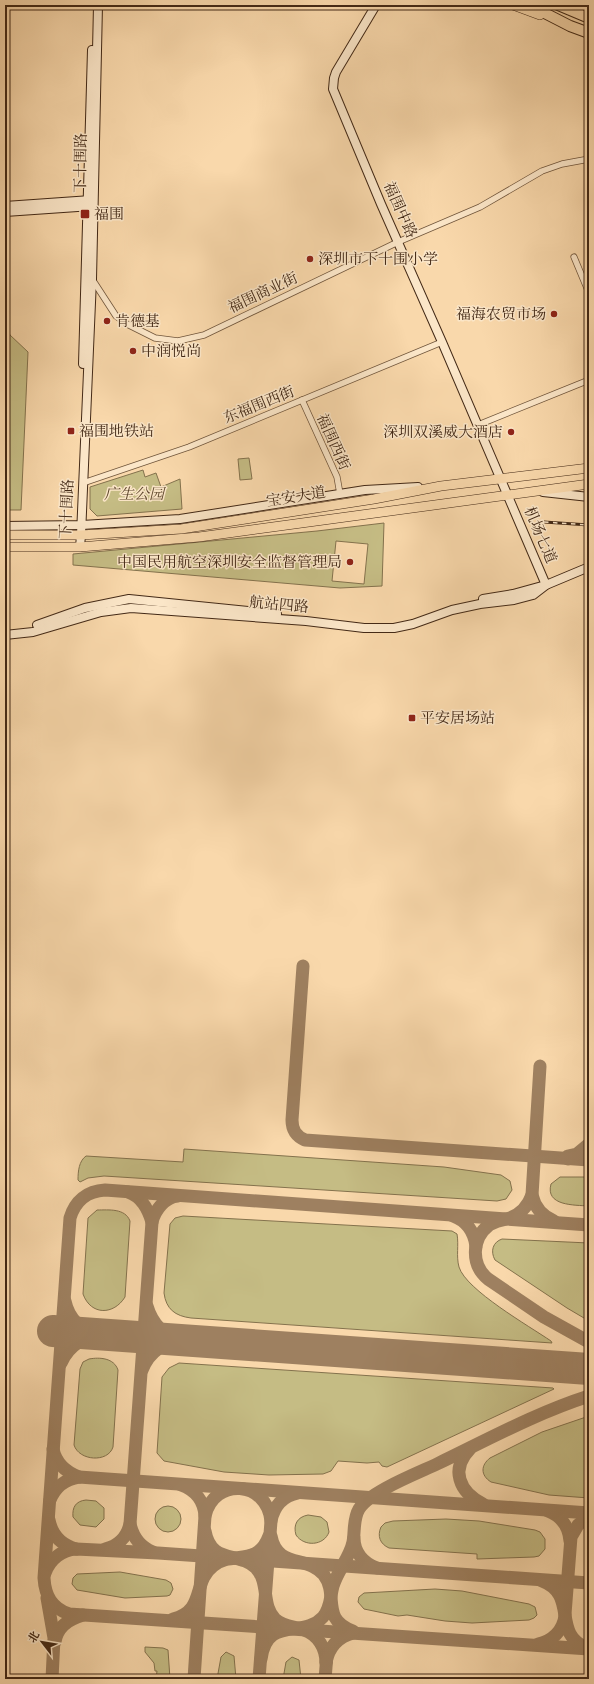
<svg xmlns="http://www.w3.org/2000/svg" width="594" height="1684" font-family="'IM FELL DW Pica','Noto Serif SC',serif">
<rect width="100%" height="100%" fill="#f9d8ab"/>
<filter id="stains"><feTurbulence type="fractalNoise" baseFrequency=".005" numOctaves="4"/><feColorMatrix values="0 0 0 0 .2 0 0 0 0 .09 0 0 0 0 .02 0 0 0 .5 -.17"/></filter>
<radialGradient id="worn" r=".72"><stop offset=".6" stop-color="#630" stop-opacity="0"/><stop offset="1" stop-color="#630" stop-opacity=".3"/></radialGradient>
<g fill="#c5bc84" stroke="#84724d" fill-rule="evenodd">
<polygon points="5,323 10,335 28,352 21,510 5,510"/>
<polygon points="249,458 252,479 240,480 238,459"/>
<polygon points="143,470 145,477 156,473 161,487 180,479 182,509 97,516 90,509 90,487"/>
<path d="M 384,523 L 382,586 L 340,588 L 73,565 L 73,554 L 317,531 ZM 336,541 L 368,544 L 364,584 L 332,581 Z"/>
<path d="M 184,1149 L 444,1167 L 501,1175 L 510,1181 L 512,1190 L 506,1199 L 497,1201 L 104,1176 L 88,1178 L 80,1182 L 78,1180 C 78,1171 79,1161 86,1156 L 183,1162 Z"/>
<path d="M 560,1177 L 589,1177 L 589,1206 C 574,1205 545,1206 551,1184 Z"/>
<path d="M 97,1210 C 109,1210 125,1208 130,1221 L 125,1297 C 114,1315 91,1316 83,1294 L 88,1218 Z"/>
<path d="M 183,1216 L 452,1231 L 457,1234 C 459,1245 456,1256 459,1267 C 466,1290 529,1326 551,1341 L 552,1343 L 191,1318 C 175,1316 166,1309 164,1293 L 170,1224 L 175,1218 Z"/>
<path d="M 502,1239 L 589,1243 L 589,1321 L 567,1308 L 495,1260 C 490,1251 493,1242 502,1239 Z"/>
<path d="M 89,1359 C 100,1357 114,1358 118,1370 L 113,1447 C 108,1463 79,1461 74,1445 L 80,1369 L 83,1362 Z"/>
<polygon points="179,1363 553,1388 554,1389 387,1467 382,1466 379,1462 367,1463 338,1461 331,1471 323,1474 269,1475 224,1472 164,1461 157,1453 162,1377 169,1368"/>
<path d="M 589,1416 L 589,1498 L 549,1495 L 491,1482 C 480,1475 481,1465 490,1458 L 542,1432 Z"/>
<path d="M 86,1500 L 96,1501 L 104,1508 L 104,1519 L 96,1527 L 80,1525 L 73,1517 C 72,1507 76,1501 86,1500 Z"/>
<circle cx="168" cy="1519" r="13"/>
<path d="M 308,1515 L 321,1517 L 327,1522 L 329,1532 C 324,1546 304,1547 296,1535 C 293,1525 297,1517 308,1515 Z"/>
<path d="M 446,1519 L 479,1521 L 535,1530 L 540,1532 L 545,1539 L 545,1549 L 539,1556 L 534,1557 L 477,1559 L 477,1554 L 389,1548 C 380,1544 377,1536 381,1527 L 385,1523 L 393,1521 Z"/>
<polygon points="120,1572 166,1580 171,1583 173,1589 170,1595 167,1596 125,1598 77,1590 72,1584 73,1578 77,1574"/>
<polygon points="435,1589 462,1591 529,1604 535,1607 537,1615 534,1618 529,1620 472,1623 445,1621 407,1615 398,1616 364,1609 358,1602 359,1597 364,1593"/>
<polygon points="145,1647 163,1648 168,1650 170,1679 156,1679 157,1671 155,1671 154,1663 145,1652"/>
<polygon points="226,1652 234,1656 236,1679 217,1679 221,1657"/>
<polygon points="292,1657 299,1660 301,1679 283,1679 286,1662"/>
</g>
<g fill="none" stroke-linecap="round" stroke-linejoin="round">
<g stroke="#9e8060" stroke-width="13">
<path d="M 303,966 L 292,1120 C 292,1130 296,1136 305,1140 L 589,1160"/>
<path d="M 540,1066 L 532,1195 C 535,1208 542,1216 554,1221"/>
<polyline points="568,1159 568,1156 577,1154 589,1144"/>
<path d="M 128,1192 C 142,1197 148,1209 152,1222"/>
<path d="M 532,1195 C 528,1206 519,1216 506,1219 C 500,1220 494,1222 489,1225 C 471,1239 471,1265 488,1279 L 544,1317 L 589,1342"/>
<path d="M 453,1216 C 467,1221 474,1232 476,1246"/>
<path d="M 589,1225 L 105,1190 C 87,1191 75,1201 70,1218 L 44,1578 C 45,1596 52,1608 69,1614 L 589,1649"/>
<path d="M 65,1301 C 69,1320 82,1331 101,1334"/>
<path d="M 147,1306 C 152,1323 164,1337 182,1340"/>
<path d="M 61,1363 C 69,1345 85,1335 104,1335"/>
<path d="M 142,1370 C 150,1350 165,1341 186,1341"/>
<path d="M 53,1449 C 56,1464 66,1472 79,1477"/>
<path d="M 470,1449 C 450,1469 459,1492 483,1504"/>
<path d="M 181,1485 C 195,1490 204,1501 205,1516"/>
<path d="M 50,1500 C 55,1487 66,1479 79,1477 L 589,1513"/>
<path d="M 548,1511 C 561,1516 569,1527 570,1541"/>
<path d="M 49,1520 C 52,1536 62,1545 76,1549"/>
<path d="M 130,1524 C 133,1537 140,1547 153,1552"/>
<path d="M 205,1531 C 211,1565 239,1551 256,1568 C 270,1583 261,1605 275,1619 C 284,1627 293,1626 304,1630 C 318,1635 326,1648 326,1663"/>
<path d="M 271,1536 C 277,1569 308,1555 324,1575 C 339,1595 320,1619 353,1631"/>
<path d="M 354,1538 C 354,1552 363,1563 377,1568"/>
<path d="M 105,1549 C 118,1546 127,1537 130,1524 L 152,1222 C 155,1210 165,1197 178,1196"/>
<path d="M 45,1573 C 50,1559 62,1550 76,1549 L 158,1553 L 589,1583"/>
<path d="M 542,1581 C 579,1595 551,1634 587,1648"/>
<polyline points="47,1598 54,1638 52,1679"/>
<polyline points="565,1614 571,1537 578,1525 589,1516"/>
<path d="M 173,1619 C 206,1611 192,1582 213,1566 C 232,1550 257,1568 269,1536"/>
<path d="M 55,1642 C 57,1627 69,1619 83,1615"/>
<path d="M 538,1644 C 552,1641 563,1631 565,1616"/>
<path d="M 261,1659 C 267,1615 303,1639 323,1617 C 331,1608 330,1597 333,1586 C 338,1570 350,1557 353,1542 C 355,1531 353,1519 359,1509 C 369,1492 418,1473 437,1464 C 487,1440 536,1413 589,1396"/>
<path d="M 326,1662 C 329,1647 338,1637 353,1633"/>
<path d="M 194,1679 L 205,1516 C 214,1477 267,1480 271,1521"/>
<path d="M 259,1679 L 271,1521 C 274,1506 283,1496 298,1493"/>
<polyline points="325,1679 327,1655"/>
</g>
<polyline stroke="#9e8060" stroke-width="32" points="53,1331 589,1369"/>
<g stroke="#70553b" stroke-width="7">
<g id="street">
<polyline points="574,257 589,293"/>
<polyline points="92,279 116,316 127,324 155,338 178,341 204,335 398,242 480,207 542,171 562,164 589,159"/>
<polyline points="302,400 337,477 340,494"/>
<polyline points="478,425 589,380"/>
<polyline points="83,483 189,447 442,342"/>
</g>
</g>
<g stroke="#432916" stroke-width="10">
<g id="secondary">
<polyline points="376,5 336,72 334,78 333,89 381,204 442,342 546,585"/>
<polyline points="5,206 91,200"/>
<polyline points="5,212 92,206"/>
<polyline points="83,364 92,50"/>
<polyline points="543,492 589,497"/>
<polyline points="5,526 82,525 180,519 365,490 418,487"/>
<polyline points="80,547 81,535 92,279 98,5"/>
<polyline points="483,599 513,594 542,586"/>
<polyline points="37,625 85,608 129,599 277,614"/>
<polyline points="5,635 33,632 101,612 131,608 306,621 364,628 394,628 413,624 452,610 480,604 514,600 533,595 546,585 589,567"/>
</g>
</g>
<g stroke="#432916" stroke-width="10">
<g id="primary">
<polyline points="513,5 540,15"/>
<polyline points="5,535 81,535 181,529 374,499 441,486 589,468"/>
<polyline points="5,547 80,547 199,537 589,484"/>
</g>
</g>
<g stroke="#432916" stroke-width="12">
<g id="highway">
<polyline points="529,5 570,26 589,33"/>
<polyline points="558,5 589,18"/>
</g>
</g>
<use href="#street" stroke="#fbe6c8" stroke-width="5.5"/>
<use href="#secondary" stroke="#fbe6c8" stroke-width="8"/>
<use href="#primary" stroke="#f9d8ab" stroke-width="9"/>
<use href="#highway" stroke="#f9d8ab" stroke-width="10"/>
<g stroke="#432916" stroke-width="3">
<polyline id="rail" points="544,522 589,525"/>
</g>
<use href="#rail" stroke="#fbe6c8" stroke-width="1.5" stroke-dasharray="4.5" stroke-linecap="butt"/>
</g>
<g fill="#8f2418" stroke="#fbe6c8" stroke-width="1.5">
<rect x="80" y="209" width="10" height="10" rx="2"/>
<circle cx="310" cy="259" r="4"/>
<circle cx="554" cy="314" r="4"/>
<circle cx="107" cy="321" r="4"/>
<circle cx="133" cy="351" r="4"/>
<rect x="67" y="427" width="8" height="8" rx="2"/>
<circle cx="511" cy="432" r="4"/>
<circle cx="350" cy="562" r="4"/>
<rect x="408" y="714" width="8" height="8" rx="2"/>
</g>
<g text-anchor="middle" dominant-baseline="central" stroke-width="3" stroke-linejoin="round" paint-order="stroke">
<g font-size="15" fill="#432916" stroke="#fbe6c8">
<text transform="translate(81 163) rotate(-89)">下十围路</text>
<text transform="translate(400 210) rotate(66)">福围中路</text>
<text transform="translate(263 293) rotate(-25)">福围商业街</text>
<text transform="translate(259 405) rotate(-22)">东福围西街</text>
<text transform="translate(333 442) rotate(66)">福围西街</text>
<text transform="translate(296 497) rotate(-9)">宝安大道</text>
<text transform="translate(67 509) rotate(-87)">下十围路</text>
<text transform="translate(540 535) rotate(67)">机场七道</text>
<text transform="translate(279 605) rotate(5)">航站四路</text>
</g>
<g font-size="15" fill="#432916" stroke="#fbe6c8" text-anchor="start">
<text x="94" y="214">福围</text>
<text x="318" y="259">深圳市下十围小学</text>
<text x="546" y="314" text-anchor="end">福海农贸市场</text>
<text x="115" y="321">肯德基</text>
<text x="141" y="351">中润悦尚</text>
<text x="79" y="431">福围地铁站</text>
<text x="503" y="432" text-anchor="end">深圳双溪威大酒店</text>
<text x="342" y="562" text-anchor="end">中国民用航空深圳安全监督管理局</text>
<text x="420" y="718">平安居场站</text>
</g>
<g font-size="15" font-style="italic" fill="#5d462c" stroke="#fbe6c8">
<text x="134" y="494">广生公园</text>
</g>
</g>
<rect width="594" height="1684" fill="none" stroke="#f9d8ab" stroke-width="20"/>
<rect x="6" y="6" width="582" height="1672" fill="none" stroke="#432916" stroke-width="2"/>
<rect x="10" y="10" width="574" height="1664" fill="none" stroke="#432916"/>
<g transform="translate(42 1642) rotate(301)" stroke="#fbe6c8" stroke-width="3" paint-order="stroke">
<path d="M0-3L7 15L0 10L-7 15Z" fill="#432916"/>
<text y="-6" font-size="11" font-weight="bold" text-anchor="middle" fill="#432916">北</text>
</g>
<rect width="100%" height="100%" filter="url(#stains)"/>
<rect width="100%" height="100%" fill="url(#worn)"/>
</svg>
